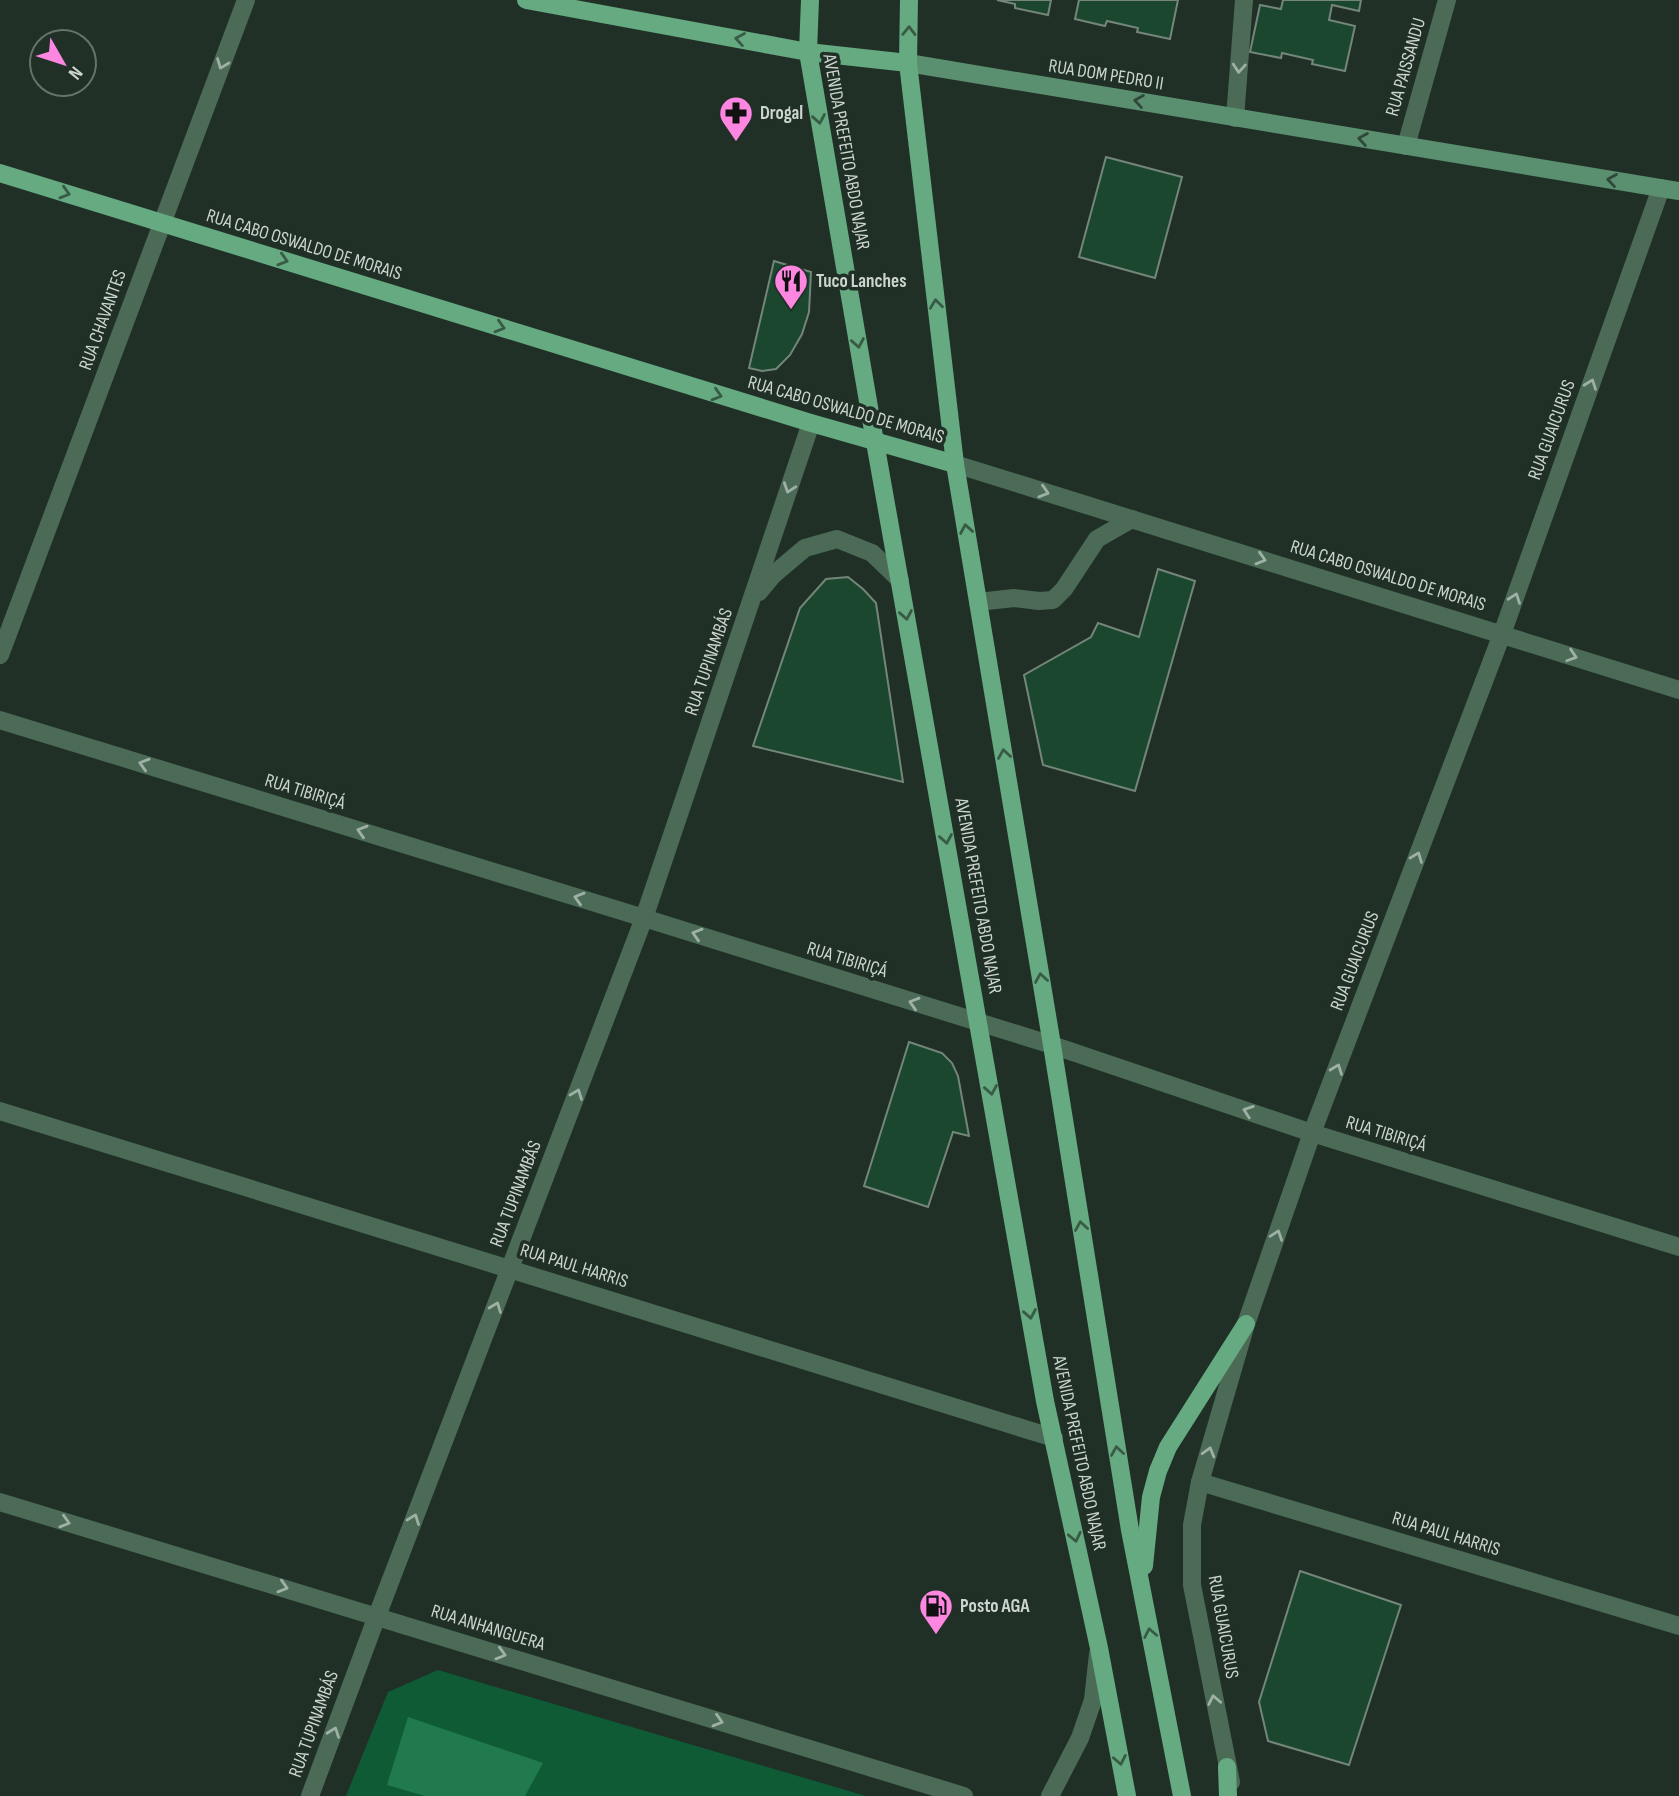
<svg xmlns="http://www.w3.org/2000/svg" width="1679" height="1796" font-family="'Sofia Sans Condensed',sans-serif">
<rect width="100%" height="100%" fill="#213027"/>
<polygon fill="#0e5b36" points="438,1670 866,1796 346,1796 388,1692"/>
<polygon fill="#207a4d" points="408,1717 543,1763 525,1796 425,1796 387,1785"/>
<g fill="#1a472e" stroke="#74857a" stroke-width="2">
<polygon points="997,0 1051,0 1048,15 1015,8 1015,4"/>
<polygon points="1079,0 1178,0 1170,39 1137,32 1138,28 1107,21 1105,26 1075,19"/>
<polygon points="1283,0 1361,0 1359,11 1332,5 1329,20 1355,26 1345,71 1312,64 1313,60 1282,53 1281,58 1250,52 1260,5 1281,9"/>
<polygon points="1106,157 1182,177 1155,278 1079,257"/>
<polygon points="774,261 811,272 809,312 802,334 790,355 776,369 762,371 749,368"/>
<polygon points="1158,569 1195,581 1135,791 1043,765 1024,675 1091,637 1098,623 1139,637"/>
<polygon points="848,577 863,589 876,603 903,782 753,746 800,608 826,579"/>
<polygon points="909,1042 942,1053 952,1063 958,1076 969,1136 953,1132 928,1207 864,1186"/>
<polygon points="1300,1571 1401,1605 1349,1765 1268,1741 1259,1702"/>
</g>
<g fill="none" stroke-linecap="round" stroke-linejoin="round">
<polyline stroke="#4b6b57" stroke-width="18" points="978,602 1014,598 1039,601 1053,600 1064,589 1097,539 1132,519"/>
<g stroke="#4b6b57" stroke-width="18">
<polyline points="1235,118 1244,0"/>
<polyline points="1406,146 1447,0"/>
<polyline points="759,592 773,575 805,548 837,539 872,553 900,580"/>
<polyline points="0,655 246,0"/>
<polyline points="0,720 644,918 1052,1045 1312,1133 1679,1247"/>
<polyline points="0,1111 1054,1438"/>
<polyline points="1200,1482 1679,1626"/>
<polyline points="0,1502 964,1796"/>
<polyline points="1231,1782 1192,1585 1192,1525 1200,1482 1246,1324 1312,1133 1502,634 1661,188"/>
<polyline points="310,1796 377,1616 644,918 811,423"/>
<polyline points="1050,1796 1080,1738 1093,1700 1098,1654"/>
</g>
<polyline stroke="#4b6b57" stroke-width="18" points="955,464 1679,690"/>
<polyline stroke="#5a8f6f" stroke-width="18" points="908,63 1679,191"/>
<g stroke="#65aa81" stroke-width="18">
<polyline points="526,0 808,52 908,63"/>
<polyline points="810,0 808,52 875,442 1045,1401 1099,1648 1127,1796"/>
<polyline points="909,0 908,63 955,464 1052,1045 1130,1530 1182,1796"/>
<polyline points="0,173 811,423 955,464"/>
<polyline points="1144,1566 1151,1497 1158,1471 1168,1447 1246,1324"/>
<polyline points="1227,1767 1228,1796"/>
</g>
</g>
<defs><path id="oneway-chevron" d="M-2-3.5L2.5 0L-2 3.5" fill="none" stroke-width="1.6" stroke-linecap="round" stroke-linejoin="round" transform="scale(1.75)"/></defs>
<g stroke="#395b46">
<use href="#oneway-chevron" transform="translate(909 31) rotate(-89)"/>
<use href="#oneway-chevron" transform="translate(740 39) rotate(-170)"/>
<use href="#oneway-chevron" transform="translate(819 119) rotate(80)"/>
<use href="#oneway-chevron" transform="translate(65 193) rotate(17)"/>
<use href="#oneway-chevron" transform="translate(283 260) rotate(17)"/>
<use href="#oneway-chevron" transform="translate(936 304) rotate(-97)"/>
<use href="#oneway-chevron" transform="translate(500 327) rotate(17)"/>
<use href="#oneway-chevron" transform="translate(858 343) rotate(80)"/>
<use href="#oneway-chevron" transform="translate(717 395) rotate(17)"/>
<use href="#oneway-chevron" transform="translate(966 529) rotate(-100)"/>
<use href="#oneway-chevron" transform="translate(906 615) rotate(80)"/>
<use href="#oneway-chevron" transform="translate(1004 754) rotate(-99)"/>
<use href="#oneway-chevron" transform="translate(946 839) rotate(80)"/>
<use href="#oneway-chevron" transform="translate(1041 978) rotate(-99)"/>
<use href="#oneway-chevron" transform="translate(991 1090) rotate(80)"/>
<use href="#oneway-chevron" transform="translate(1081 1226) rotate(-99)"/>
<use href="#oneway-chevron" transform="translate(1030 1314) rotate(80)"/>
<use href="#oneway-chevron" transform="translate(1117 1451) rotate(-99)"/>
<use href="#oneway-chevron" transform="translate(1075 1537) rotate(78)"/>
<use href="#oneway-chevron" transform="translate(1150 1633) rotate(-101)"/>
<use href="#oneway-chevron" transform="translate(1120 1760) rotate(79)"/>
</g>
<g stroke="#9fb0a5">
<use href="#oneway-chevron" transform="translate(222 64) rotate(111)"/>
<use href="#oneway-chevron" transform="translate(1239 68) rotate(94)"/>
<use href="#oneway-chevron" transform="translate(1591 384) rotate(-70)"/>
<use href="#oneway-chevron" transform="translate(789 488) rotate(109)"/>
<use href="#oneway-chevron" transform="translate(1044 492) rotate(17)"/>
<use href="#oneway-chevron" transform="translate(1261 559) rotate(17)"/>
<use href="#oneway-chevron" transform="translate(1515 598) rotate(-70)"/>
<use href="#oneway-chevron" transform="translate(1572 656) rotate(18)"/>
<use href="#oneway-chevron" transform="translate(144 764) rotate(-163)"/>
<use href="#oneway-chevron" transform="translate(362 831) rotate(-163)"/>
<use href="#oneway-chevron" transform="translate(1417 857) rotate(-69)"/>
<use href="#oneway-chevron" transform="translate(579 898) rotate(-163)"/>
<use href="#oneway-chevron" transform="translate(697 934) rotate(-163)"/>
<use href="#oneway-chevron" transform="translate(914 1003) rotate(-163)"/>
<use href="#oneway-chevron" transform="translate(1337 1069) rotate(-69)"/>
<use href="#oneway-chevron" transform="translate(577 1094) rotate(-69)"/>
<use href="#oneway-chevron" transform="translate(1248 1111) rotate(-161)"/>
<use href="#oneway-chevron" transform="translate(1277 1235) rotate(-71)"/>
<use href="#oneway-chevron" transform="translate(496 1307) rotate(-69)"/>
<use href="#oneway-chevron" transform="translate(1209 1452) rotate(-74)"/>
<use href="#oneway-chevron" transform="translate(414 1519) rotate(-69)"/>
<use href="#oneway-chevron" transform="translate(65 1522) rotate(17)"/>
<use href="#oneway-chevron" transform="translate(283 1587) rotate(17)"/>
<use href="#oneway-chevron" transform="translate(501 1654) rotate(17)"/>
<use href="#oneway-chevron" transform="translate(1214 1700) rotate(-101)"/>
<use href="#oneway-chevron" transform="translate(718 1721) rotate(17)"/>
<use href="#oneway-chevron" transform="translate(334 1732) rotate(-70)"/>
</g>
<g stroke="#2f4839">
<use href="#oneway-chevron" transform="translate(1139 101) rotate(-171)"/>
<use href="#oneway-chevron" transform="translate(1363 139) rotate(-171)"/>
<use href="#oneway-chevron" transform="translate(1612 180) rotate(-171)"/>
</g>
<defs>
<g id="pharmacy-pin" transform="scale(1.75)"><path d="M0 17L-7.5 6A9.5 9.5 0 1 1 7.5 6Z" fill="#fd86e1" stroke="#213027"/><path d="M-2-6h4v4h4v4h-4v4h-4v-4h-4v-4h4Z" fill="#111"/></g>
<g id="restaurant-pin" transform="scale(1.75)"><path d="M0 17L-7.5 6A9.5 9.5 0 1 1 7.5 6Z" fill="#fd86e1" stroke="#213027"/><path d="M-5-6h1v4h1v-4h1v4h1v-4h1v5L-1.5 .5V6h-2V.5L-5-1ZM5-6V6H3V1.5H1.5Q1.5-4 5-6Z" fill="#111"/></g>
<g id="fuel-pin" transform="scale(1.75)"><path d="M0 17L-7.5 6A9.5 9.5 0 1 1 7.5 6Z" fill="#fd86e1" stroke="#213027"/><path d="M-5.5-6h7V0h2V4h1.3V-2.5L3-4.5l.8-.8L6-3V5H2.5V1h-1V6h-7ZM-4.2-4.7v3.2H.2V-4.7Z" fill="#111"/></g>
</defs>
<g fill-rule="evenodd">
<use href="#pharmacy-pin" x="736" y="113"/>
<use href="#restaurant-pin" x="791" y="281"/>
<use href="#fuel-pin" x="936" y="1606"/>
</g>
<g text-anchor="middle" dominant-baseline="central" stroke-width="7" stroke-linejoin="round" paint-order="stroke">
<g font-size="19" fill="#ccd5cf" stroke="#213027">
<text transform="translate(1406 67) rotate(-74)">RUA PAISSANDU</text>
<text transform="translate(1106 75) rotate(9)">RUA DOM PEDRO II</text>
<text transform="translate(846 152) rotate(80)">AVENIDA PREFEITO ABDO NAJAR</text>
<text transform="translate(304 245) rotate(17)">RUA CABO OSWALDO DE MORAIS</text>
<text transform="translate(103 320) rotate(-70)">RUA CHAVANTES</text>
<text transform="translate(846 410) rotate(16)">RUA CABO OSWALDO DE MORAIS</text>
<text transform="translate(1552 430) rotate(-70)">RUA GUAICURUS</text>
<text transform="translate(1388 576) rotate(17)">RUA CABO OSWALDO DE MORAIS</text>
<text transform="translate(709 662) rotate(-71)">RUA TUPINAMBÁS</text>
<text transform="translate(305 792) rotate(17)">RUA TIBIRIÇÁ</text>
<text transform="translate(978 896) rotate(80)">AVENIDA PREFEITO ABDO NAJAR</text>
<text transform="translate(847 960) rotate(17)">RUA TIBIRIÇÁ</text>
<text transform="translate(1355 961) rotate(-69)">RUA GUAICURUS</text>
<text transform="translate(1386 1134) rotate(17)">RUA TIBIRIÇÁ</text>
<text transform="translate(516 1194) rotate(-69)">RUA TUPINAMBÁS</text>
<text transform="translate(574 1266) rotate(17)">RUA PAUL HARRIS</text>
<text transform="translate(1079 1453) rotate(78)">AVENIDA PREFEITO ABDO NAJAR</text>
<text transform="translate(1446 1534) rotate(17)">RUA PAUL HARRIS</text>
<text transform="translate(1223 1627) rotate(80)">RUA GUAICURUS</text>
<text transform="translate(488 1628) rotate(17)">RUA ANHANGUERA</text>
<text transform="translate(314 1724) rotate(-70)">RUA TUPINAMBÁS</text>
</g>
<g font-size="19" font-weight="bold" fill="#ccd5cf" stroke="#213027" text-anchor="start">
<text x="760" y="113">Drogal</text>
<text x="816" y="281">Tuco Lanches</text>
<text x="960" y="1606">Posto AGA</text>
</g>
</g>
<g transform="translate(63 63) rotate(129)"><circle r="33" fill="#213027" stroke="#65726a" stroke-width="2"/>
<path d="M0-5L12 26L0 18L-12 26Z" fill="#fd86e1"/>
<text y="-10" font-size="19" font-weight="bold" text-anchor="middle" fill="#ccd5cf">N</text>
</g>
</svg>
